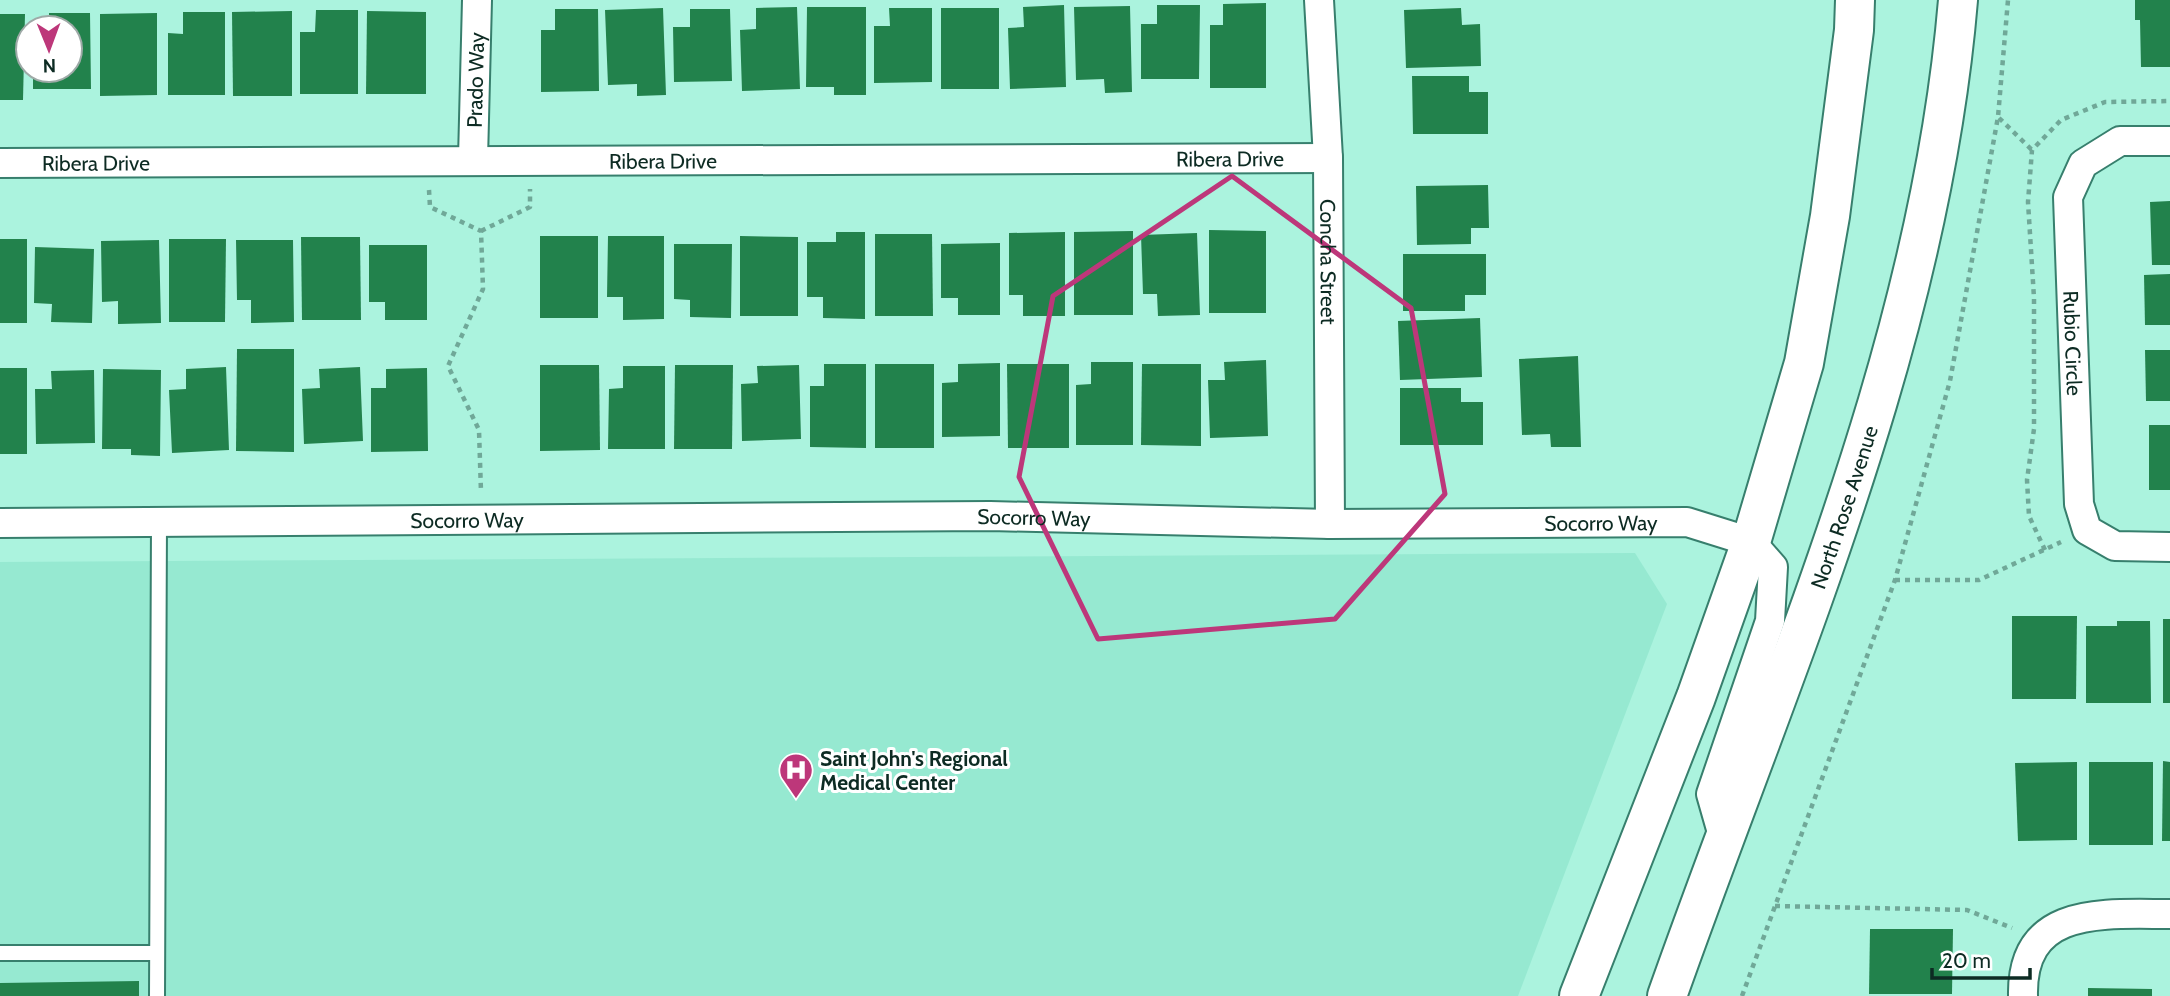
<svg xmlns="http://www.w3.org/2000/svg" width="2170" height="996" font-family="Cabin,sans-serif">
<rect width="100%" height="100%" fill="#abf3de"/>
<polygon fill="#96e9d1" points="1635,553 1667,604 1518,996 0,996 0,562"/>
<g fill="#22824c">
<polygon points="2135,0 2170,0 2170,67 2141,67 2140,20 2135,20"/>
<polygon points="1266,3 1266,88 1210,88 1210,25 1223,25 1223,4"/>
<polygon points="1064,5 1066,87 1010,89 1008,28 1024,27 1023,7"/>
<polygon points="1157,5 1200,5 1199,79 1141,79 1141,24 1157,24"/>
<polygon points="1130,6 1132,92 1105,93 1104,79 1076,80 1074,7"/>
<polygon points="797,7 800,89 742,91 740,30 756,29 756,8"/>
<polygon points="807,7 866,7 866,95 834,95 834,87 806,87"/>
<polygon points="663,8 666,95 637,96 637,84 608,85 605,10"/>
<polygon points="889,8 932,8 932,82 874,83 874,26 890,26"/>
<rect x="941" y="8" width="58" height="81"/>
<polygon points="1461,8 1462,25 1480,24 1481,66 1406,68 1404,10"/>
<polygon points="555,9 598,9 599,91 541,92 541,30 555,30"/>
<polygon points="690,9 730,9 732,81 674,82 673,27 690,27"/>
<polygon points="316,10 358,10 358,94 300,94 300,32 315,32"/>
<polygon points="292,11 292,96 233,96 232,12"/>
<polygon points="367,11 426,12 426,94 366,94"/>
<polygon points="183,12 225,12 225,95 168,95 168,33 183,34"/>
<polygon points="49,13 90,13 91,89 33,89 33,70 70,70 70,28 49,28"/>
<polygon points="157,13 157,95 100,96 100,14"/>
<polygon points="0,14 25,14 23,100 0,100"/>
<polygon points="1412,76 1469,76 1469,92 1488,92 1488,134 1413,134"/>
<polygon points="1488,185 1489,228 1471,228 1471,244 1417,245 1416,186"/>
<polygon points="2170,201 2170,265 2152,265 2150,202"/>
<polygon points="1209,230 1266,231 1266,313 1209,313"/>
<polygon points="1133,231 1133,315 1074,315 1074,232"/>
<polygon points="836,232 865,232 865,319 823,318 823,297 807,297 807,242 836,242"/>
<polygon points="1065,232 1065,316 1023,316 1023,295 1009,295 1009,233"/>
<polygon points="1197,233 1200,315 1158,316 1157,294 1143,294 1141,235"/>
<polygon points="875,234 932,234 933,316 875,316"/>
<rect x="540" y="236" width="58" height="82"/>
<polygon points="608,236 664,236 664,319 623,320 623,297 607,297"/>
<polygon points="740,236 798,237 798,316 740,316"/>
<polygon points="301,237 360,237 361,320 302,320"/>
<rect x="0" y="239" width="27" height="84"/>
<polygon points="169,239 226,239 225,322 169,322"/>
<polygon points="159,240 161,323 118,324 118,301 102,302 101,241"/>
<polygon points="236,240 293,240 294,322 251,323 251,300 237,300"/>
<polygon points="1000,243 1000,315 958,315 958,298 941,298 941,244"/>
<polygon points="674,244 732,244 731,318 690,317 690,300 674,299"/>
<polygon points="369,245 427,245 427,320 385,320 385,302 369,302"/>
<polygon points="35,247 94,249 92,323 51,322 52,304 34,303"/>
<polygon points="1403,254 1486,254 1486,295 1465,295 1465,311 1403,311"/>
<polygon points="2170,274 2170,325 2145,325 2144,275"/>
<polygon points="1480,318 1482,377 1400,380 1398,321"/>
<polygon points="237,349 294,349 294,452 236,451"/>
<polygon points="2145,350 2170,350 2170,401 2146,401"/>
<polygon points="1578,356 1581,447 1551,447 1550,434 1522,435 1519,359"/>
<polygon points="1266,360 1268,436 1210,438 1208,380 1225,380 1224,362"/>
<polygon points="1091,362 1133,362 1133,445 1076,445 1076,385 1091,384"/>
<polygon points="1000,363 1000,436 942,437 942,383 958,382 958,364"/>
<polygon points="824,364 866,364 866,448 810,447 810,386 824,386"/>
<rect x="875" y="364" width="59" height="84"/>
<polygon points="1007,364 1069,364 1069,448 1008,448"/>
<polygon points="1142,364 1201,364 1201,446 1141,445"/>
<polygon points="540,365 599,365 600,450 540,451"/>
<polygon points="675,365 733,365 732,449 674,449"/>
<polygon points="799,365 801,439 742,441 741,384 758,383 757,366"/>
<polygon points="623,366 665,366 665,449 608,449 609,389 623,388"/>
<polygon points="226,367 229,450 172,453 169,390 186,389 186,369"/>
<polygon points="360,367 363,441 304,444 302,389 320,388 319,369"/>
<rect x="0" y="368" width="27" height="86"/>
<polygon points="427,368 428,451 371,452 371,388 386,388 386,369"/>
<polygon points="103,369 161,370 160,456 131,455 131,449 102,449"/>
<polygon points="94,370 95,443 36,444 35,389 52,389 51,371"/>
<polygon points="1400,388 1461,388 1461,402 1483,402 1483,445 1400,445"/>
<rect x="2149" y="425" width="21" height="65"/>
<polygon points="2012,616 2077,616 2076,699 2012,699"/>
<rect x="2163" y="619" width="7" height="84"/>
<polygon points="2117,621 2150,621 2151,703 2086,703 2086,626 2117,626"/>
<polygon points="2163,761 2170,762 2170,841 2162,841"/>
<polygon points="2077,762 2077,840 2018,841 2015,763"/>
<rect x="2089" y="762" width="64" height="83"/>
<polygon points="1870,929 1953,929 1952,994 1869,994"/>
<polygon points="139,981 139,996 0,996 0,983"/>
<polygon points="2088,988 2152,989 2152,996 2088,996"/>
</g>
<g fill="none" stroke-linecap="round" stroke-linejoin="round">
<g stroke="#377f6d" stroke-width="18">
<g id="lane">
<polyline points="0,953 157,953"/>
<polyline points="157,996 159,522"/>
</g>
</g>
<g stroke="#377f6d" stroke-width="32">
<g id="street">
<path id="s1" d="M 1319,0 L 1328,158 L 1330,524"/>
<path id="s2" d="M 2170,141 L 2120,141 L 2083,164 L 2068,197 L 2079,504 L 2087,530 L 2115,546 L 2170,547"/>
<path id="s3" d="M 473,159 L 477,0"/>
<path id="s4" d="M 0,163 L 1328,158"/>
<path id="s5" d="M 0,523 L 990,516 L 1330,524 L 1687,522 L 1751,542 L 1773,567 L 1770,621 L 1711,794 L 1723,836"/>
<path d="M 2023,996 C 2021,905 2104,914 2170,914"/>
</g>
</g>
<g stroke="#377f6d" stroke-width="42">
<g id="secondary">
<polyline points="1579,996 1696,697 1751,542 1804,363 1830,216 1854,30 1855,0"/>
<path id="s6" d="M 1667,996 C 1782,670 1929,348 1958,0"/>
</g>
</g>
<g stroke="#70a898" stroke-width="4.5" stroke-dasharray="5 5" stroke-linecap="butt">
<polyline points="1999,118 2032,150"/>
<polyline points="429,190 430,207 481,231 483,289 448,366 479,430 481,492"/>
<polyline points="481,231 530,207 530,189"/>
<polyline points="2045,550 2029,516 2027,480 2034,429 2034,298 2028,202 2032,150 2061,120 2105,102 2170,101"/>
<polyline points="1895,580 1979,580 2061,542"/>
<polyline points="1775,906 1967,910 2012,928"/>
<polyline points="1742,996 1895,580 1950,381 1998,117 2008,0"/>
</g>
<use href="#lane" stroke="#fff" stroke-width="14"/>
<use href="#street" stroke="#fff" stroke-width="28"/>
<use href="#secondary" stroke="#fff" stroke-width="38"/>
</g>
<path fill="none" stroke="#bd377a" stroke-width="5" stroke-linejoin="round" d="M 1232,176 L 1411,308 L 1445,494 L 1335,619 L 1098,639 L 1019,477 L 1053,296 Z"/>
<defs>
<g id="hospital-pin" transform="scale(1.75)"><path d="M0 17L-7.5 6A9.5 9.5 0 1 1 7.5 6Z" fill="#bd377a" stroke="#fff"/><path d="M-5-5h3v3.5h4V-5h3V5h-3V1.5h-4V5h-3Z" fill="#fff"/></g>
</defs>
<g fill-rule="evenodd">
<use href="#hospital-pin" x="796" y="770"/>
</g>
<g text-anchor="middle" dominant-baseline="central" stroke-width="6" stroke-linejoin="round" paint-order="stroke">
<g font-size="21" fill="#0d2b23" stroke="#fff">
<text stroke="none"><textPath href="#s3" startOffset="79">Prado Way</textPath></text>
<text stroke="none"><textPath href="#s4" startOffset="1230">Ribera Drive</textPath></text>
<text stroke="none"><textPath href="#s4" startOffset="663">Ribera Drive</textPath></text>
<text stroke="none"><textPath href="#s4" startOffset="96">Ribera Drive</textPath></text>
<text stroke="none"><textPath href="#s1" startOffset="262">Concha Street</textPath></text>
<text stroke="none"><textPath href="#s2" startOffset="276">Rubio Circle</textPath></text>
<text stroke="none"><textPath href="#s6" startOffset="520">North Rose Avenue</textPath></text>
<text stroke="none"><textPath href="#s5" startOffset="1034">Socorro Way</textPath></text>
<text stroke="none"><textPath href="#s5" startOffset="467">Socorro Way</textPath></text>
<text stroke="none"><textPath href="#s5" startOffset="1601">Socorro Way</textPath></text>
</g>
<g font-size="21" font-weight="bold" fill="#0d2b23" stroke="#fff" text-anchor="start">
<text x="820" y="758">Saint John's Regional<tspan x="820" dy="24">Medical Center</tspan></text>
</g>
</g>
<g transform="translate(49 49) rotate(179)"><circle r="33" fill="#ffffff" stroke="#9eaaa7" stroke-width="2"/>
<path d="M0-5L12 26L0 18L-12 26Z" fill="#bd377a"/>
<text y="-10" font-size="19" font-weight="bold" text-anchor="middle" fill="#0d2b23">N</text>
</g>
<path d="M1932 968v10h98v-10" fill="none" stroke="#0d2b23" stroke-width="3.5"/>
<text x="1942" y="968" font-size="21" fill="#0d2b23" stroke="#ffffff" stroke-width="5" paint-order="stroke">20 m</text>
</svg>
